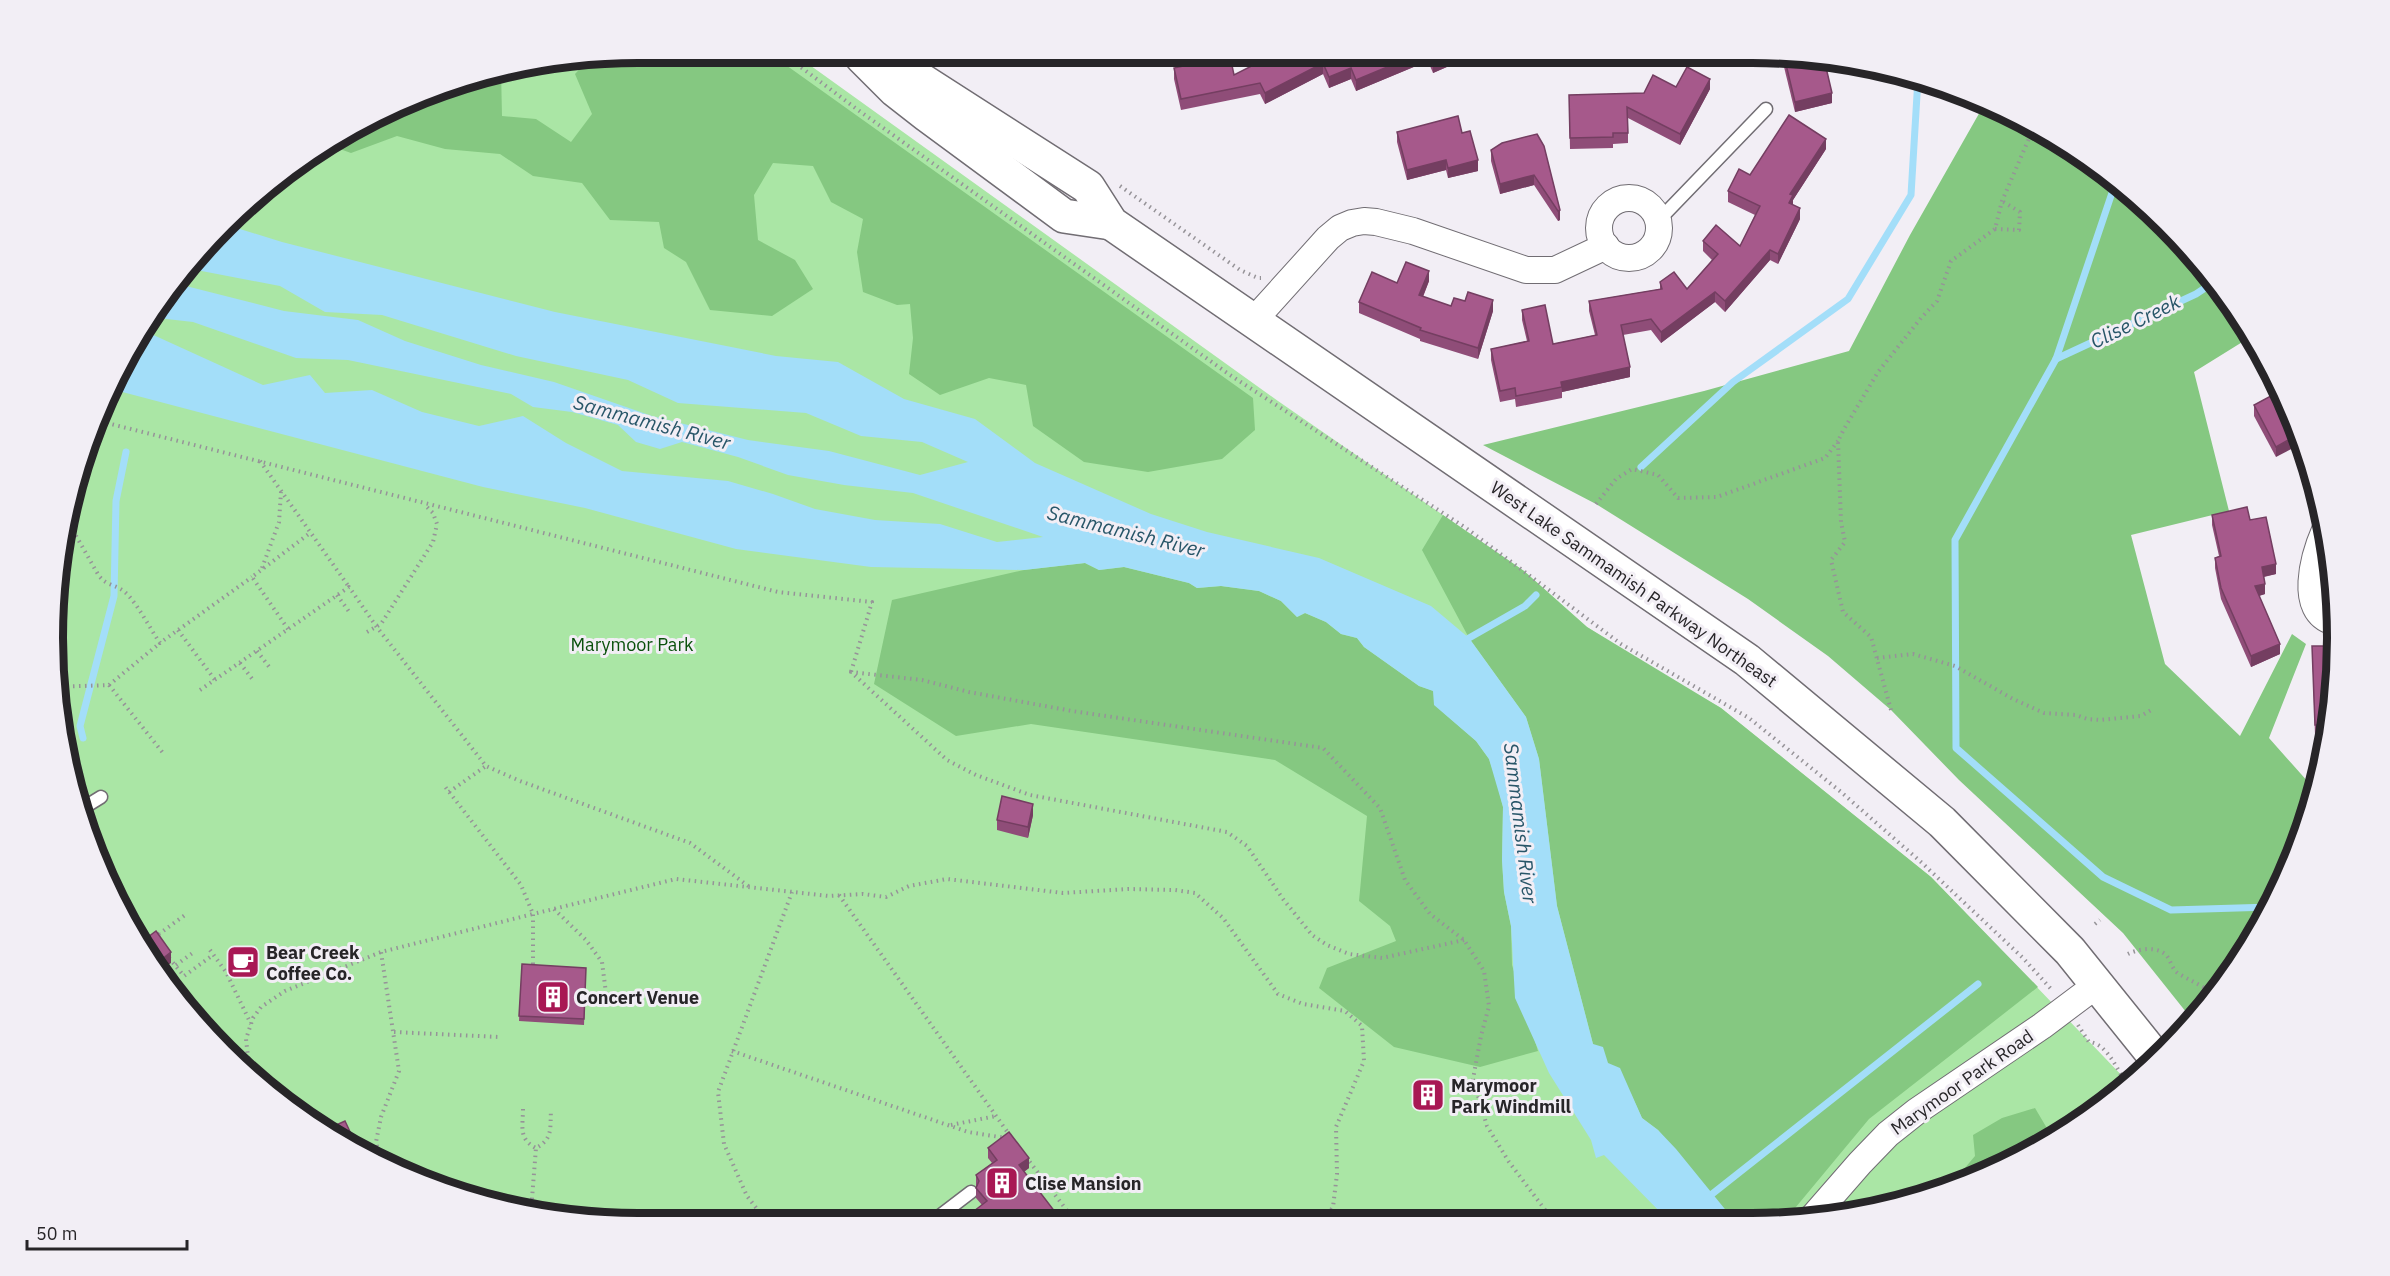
<svg xmlns="http://www.w3.org/2000/svg" width="2390" height="1276" font-family="'IBM Plex Sans',sans-serif">
<rect width="100%" height="100%" fill="#f2eef5"/>
<polygon fill="#aae6a5" points="638,53 793,53 1278,401 1524,571 1587,627 1656,671 1721,708 1931,877 2129,1083 2108,1103 1976,1179 1829,1218 600,1222 487,1204 379,1163 281,1102 198,1024 151,963 97,862 72,789 54,677 54,599 72,487 97,414 151,313 198,252 281,174 346,131 449,84 524,64"/>
<g fill="#85c881">
<path d="M 687,53 L 769,53 L 1253,398 L 1255,430 L 1222,459 L 1148,472 L 1084,462 L 1033,426 L 1026,385 L 989,378 L 940,395 L 909,374 L 913,338 L 910,304 L 897,305 L 863,292 L 857,252 L 863,219 L 831,202 L 813,166 L 773,163 L 754,195 L 758,240 L 795,260 L 813,289 L 772,316 L 710,310 L 686,262 L 664,248 L 659,222 L 610,220 L 582,183 L 533,176 L 500,154 L 445,149 L 397,136 L 351,153 L 326,144 C 377,110 443,85 501,70 L 502,116 L 536,119 L 571,142 L 592,114 L 575,74 L 591,57 L 621,54 L 633,60 L 684,57 Z"/>
<polygon points="1985,103 2011,113 2109,174 2192,252 2252,336 2194,372 2229,511 2131,535 2165,664 2240,736 2292,634 2306,644 2269,738 2317,792 2277,897 2194,1022 2123,933 1959,780 1891,710 1828,656 1748,599 1596,504 1483,445 1704,391 1849,351 1910,235"/>
<polygon points="1443,515 1524,571 1587,627 1721,708 1931,877 2038,987 1869,1119 1786,1219 1732,1219 1658,1130 1642,1118 1631,1094 1593,1044 1557,906 1539,759 1526,717 1469,638 1422,550"/>
<polygon points="1085,563 1099,570 1124,567 1189,583 1197,588 1221,586 1259,591 1281,601 1297,617 1305,613 1326,622 1341,634 1357,638 1364,647 1419,686 1434,691 1445,714 1476,741 1489,759 1496,779 1503,807 1502,860 1504,892 1511,926 1512,965 1538,1051 1480,1067 1394,1047 1319,988 1327,968 1396,941 1390,926 1359,901 1367,816 1275,760 1031,724 956,736 874,684 892,600 1024,570"/>
<polygon points="2035,1108 2048,1130 2048,1137 1976,1179 1965,1182 1964,1169 1975,1156 1973,1135 2002,1118"/>
</g>
<polygon fill="#a3def9" points="227,225 282,242 555,312 776,356 838,362 904,399 975,419 1035,463 1151,514 1207,532 1319,558 1431,606 1469,638 1526,717 1539,759 1557,906 1593,1044 1603,1047 1608,1063 1620,1068 1642,1118 1658,1130 1676,1149 1733,1219 1667,1219 1604,1155 1596,1158 1591,1140 1549,1073 1515,998 1511,926 1504,892 1502,860 1503,807 1489,759 1476,741 1434,705 1433,691 1419,686 1364,647 1357,638 1341,634 1326,622 1305,613 1297,617 1281,601 1259,591 1221,586 1197,588 1189,583 1124,567 1099,570 1085,563 1024,570 871,567 736,549 585,508 483,487 111,389 141,332 149,333 263,385 310,375 325,393 372,390 422,412 479,426 523,416 566,443 622,471 728,481 773,494 815,509 875,520 940,524 997,542 1043,537 913,493 844,485 788,475 738,457 682,442 660,449 636,442 618,425 572,412 533,407 511,394 348,360 296,358 193,322 149,317 174,283 284,311 358,320 405,341 481,365 554,382 652,416 748,440 829,451 920,475 968,462 922,442 861,436 806,413 678,403 628,380 516,356 382,315 325,312 280,286 186,268 198,252"/>
<g fill="none" stroke-linecap="round" stroke-linejoin="round">
<g stroke="#a3def9" stroke-width="7">
<polyline points="2116,181 2056,359 1955,540 1956,748 2103,877 2171,910 2271,907"/>
<polyline points="2056,359 2196,294 2214,282"/>
<polyline points="1641,467 1733,382 1848,299 1911,195 1918,78"/>
<polyline points="1464,643 1469,638 1525,606 1536,595"/>
<polyline points="83,738 80,726 114,596 116,501 126,452"/>
<polyline points="1707,1198 1978,984"/>
</g>
<g stroke="#716d73" stroke-width="15">
<g id="lane">
<polyline points="1658,221 1766,109"/>
<polyline points="80,810 101,797"/>
<polyline points="933,1221 971,1192"/>
</g>
</g>
<g stroke="#716d73" stroke-width="28">
<g id="street">
<circle cx="1629" cy="228" r="30"/>
<polyline points="1254,320 1328,238 1340,228 1352,223 1364,221 1376,222 1413,231 1526,270 1555,270 1606,246"/>
<path d="M 2325,530 C 2314,555 2297,612 2334,622"/>
<polyline points="1812,1218 1860,1163 1888,1134 1917,1111 2042,1026 2098,984"/>
</g>
</g>
<g stroke="#716d73" stroke-width="36">
<g id="secondary">
<polyline points="879,53 1088,187 1111,223 1747,660 1942,822 2070,951 2156,1058"/>
<polyline points="862,57 895,90 927,115 1064,216 1111,223"/>
</g>
</g>
<g stroke="#969398" stroke-width="4" stroke-dasharray="1.5 4.5" stroke-linecap="butt">
<polyline points="782,53 858,110 1230,375 1466,528 1621,644 1749,718 1841,792 1921,862 2023,958 2052,990"/>
<polyline points="1120,186 1240,270 1258,278 1261,278"/>
<polyline points="1995,229 2019,230 2020,212 2002,201"/>
<polyline points="95,420 778,592 872,602 851,672"/>
<polyline points="260,461 349,587"/>
<polyline points="1596,504 1616,479 1632,469 1658,475 1678,498 1717,497 1825,458 1838,441"/>
<path d="M 67,520 L 99,576 C 108,587 117,584 127,594 C 140,608 149,627 160,643 L 252,577"/>
<polyline points="262,568 279,522 281,492"/>
<polyline points="337,595 350,613"/>
<polyline points="288,629 252,577 310,533"/>
<polyline points="178,630 215,680"/>
<polyline points="367,632 381,624 433,542 437,524 433,513 425,505"/>
<polyline points="257,651 270,668"/>
<polyline points="1877,658 1913,654 1955,666 2013,699 2044,713 2076,715 2087,719 2100,720 2141,716 2151,710"/>
<polyline points="240,663 253,680"/>
<polyline points="109,685 163,753"/>
<polyline points="55,687 109,685 160,643"/>
<polyline points="200,690 349,587 376,626 486,766 520,781 690,843 751,888"/>
<polyline points="1891,710 1871,637 1843,612 1831,560 1845,542 1841,522 1838,441 1844,429 1878,372 1921,318 1937,301 1951,261 1995,229 2002,201 2034,127"/>
<polyline points="449,792 486,766"/>
<polyline points="839,895 1011,1137"/>
<polyline points="554,909 586,940 602,962 608,1009"/>
<polyline points="2095,924 2100,920"/>
<polyline points="156,938 160,935 159,934 185,915"/>
<polyline points="1464,940 1382,958 1349,954 1327,945 1312,935 1283,899 1247,846 1227,832 1030,795 976,775 947,760 851,672 922,680 969,692 1072,711 1323,748 1380,808 1405,880 1430,914 1464,940 1484,971 1489,1006 1481,1036 1473,1079 1487,1126 1509,1162 1552,1219"/>
<polyline points="210,950 226,972 251,1024"/>
<path d="M 2128,954 C 2138,949 2155,946 2165,954 C 2171,959 2171,969 2179,974 C 2191,981 2202,985 2213,994"/>
<polyline points="169,958 184,976 213,955"/>
<polyline points="176,965 194,952"/>
<polyline points="533,970 533,914 676,879 829,896 863,894 886,897 909,886 947,879 1063,893 1128,889 1175,890 1195,893 1223,918 1278,994 1303,1004 1345,1011 1362,1026 1364,1061 1336,1127 1337,1174 1333,1207 1323,1220"/>
<path d="M 2078,1025 L 2089,1042 C 2107,1043 2118,1071 2127,1085"/>
<polyline points="394,1032 499,1037"/>
<polyline points="732,1051 968,1132 1006,1138"/>
<polyline points="263,1085 248,1057 246,1039 253,1018 261,1007 285,991 381,952 533,914 521,885 443,784"/>
<path d="M 523,1109 C 523,1126 518,1139 536,1148"/>
<polyline points="951,1125 996,1116"/>
<polyline points="1026,1157 1075,1221"/>
<polyline points="381,1164 376,1142 381,1117 399,1071 381,952"/>
<path d="M 531,1211 L 536,1148 C 553,1139 550,1128 551,1110"/>
<polyline points="767,1222 747,1196 724,1144 718,1092 792,892"/>
</g>
<use href="#lane" stroke="#fff" stroke-width="12"/>
<use href="#street" stroke="#fff" stroke-width="26"/>
<use href="#secondary" stroke="#fff" stroke-width="33"/>
</g>
<g fill="#8f4d78">
<polygon points="1277,53 1479,53 1433,73 1428,61 1356,91 1351,79 1329,88 1323,74 1265,104 1260,94 1181,110 1174,79 1174,68 1234,75"/>
<polygon points="1784,56 1832,103 1795,112 1784,67"/>
<polygon points="1676,87 1710,89 1680,145 1628,118 1628,143 1613,144 1613,148 1570,149 1569,95 1644,93"/>
<polygon points="1397,132 1462,133 1478,171 1448,178 1446,170 1407,180 1397,142"/>
<polygon points="1537,134 1560,210 1560,220 1558,221 1534,185 1500,194 1491,161 1491,150"/>
<polygon points="1826,149 1793,200 1793,205 1800,219 1778,264 1770,260 1725,312 1715,302 1661,343 1651,330 1623,335 1630,377 1562,392 1562,398 1516,407 1515,399 1500,402 1491,360 1491,349 1527,341 1522,320 1522,310 1553,344 1595,335 1589,311 1589,301 1660,289 1660,282 1687,289 1712,260 1703,251 1703,241 1740,246 1755,215 1728,202 1728,191 1750,175"/>
<polygon points="1429,281 1423,297 1451,306 1493,311 1478,359 1420,341 1420,339 1359,313 1359,302 1397,283"/>
<polygon points="2280,391 2276,457 2254,416 2254,405"/>
<polygon points="2212,515 2250,520 2276,574 2264,577 2265,594 2259,596 2280,654 2251,667 2221,599 2215,568 2215,558 2219,556 2212,525"/>
<polygon points="2312,646 2336,681 2326,736 2315,735"/>
<polygon points="1033,815 1028,838 997,830 997,820"/>
<polygon points="522,964 586,968 584,1025 519,1021"/>
<polygon points="1438,1092 1437,1101 1431,1106 1423,1105 1417,1099 1417,1093"/>
<polygon points="988,1148 1029,1168 1024,1172 1062,1221 961,1221 982,1205 976,1198 976,1175 992,1163 988,1158"/>
</g>
<g fill="#743e61">
<polygon points="1421,53 1428,53 1428,61 1356,91 1356,80"/>
<polygon points="1454,53 1479,53 1433,73 1433,62"/>
<polygon points="1323,63 1323,74 1265,104 1265,93"/>
<polygon points="1351,68 1351,79 1329,88 1329,77"/>
<polygon points="1710,79 1710,89 1680,145 1680,134"/>
<polygon points="1832,93 1832,103 1795,112 1795,102"/>
<polygon points="1826,139 1826,149 1793,200 1793,206 1789,203 1790,194"/>
<polygon points="1446,160 1446,170 1407,180 1407,170"/>
<polygon points="1478,160 1478,171 1448,178 1448,168"/>
<polygon points="1534,175 1534,185 1500,194 1500,184"/>
<polygon points="1800,208 1800,219 1778,264 1778,254"/>
<polygon points="1560,210 1560,220 1558,221 1558,211"/>
<polygon points="1770,250 1770,260 1725,312 1725,301"/>
<polygon points="1429,271 1429,281 1419,306 1419,295"/>
<polygon points="1715,292 1715,302 1661,343 1661,332"/>
<polygon points="1493,300 1493,311 1478,359 1478,348"/>
<polygon points="1630,367 1630,377 1562,392 1561,382"/>
<polygon points="2299,434 2303,443 2276,457 2276,447"/>
<polygon points="2276,564 2276,574 2262,577 2262,567"/>
<polygon points="2265,584 2265,594 2255,597 2255,586"/>
<polygon points="2280,644 2280,654 2251,667 2251,656"/>
<polygon points="1033,804 1033,815 1028,838 1028,827"/>
<polygon points="171,952 171,963 158,972 153,966"/>
<polygon points="1438,1087 1437,1101 1431,1106 1431,1101"/>
<polygon points="1029,1158 1029,1168 1019,1175 1019,1165"/>
</g>
<g fill="#a6598b" stroke="#743e61" stroke-width="1.5">
<polygon points="1277,53 1421,53 1356,80 1351,68 1329,77 1323,63 1265,93 1260,83 1181,99 1174,68 1230,56 1234,75"/>
<polygon points="1429,53 1454,53 1433,62"/>
<polygon points="1793,54 1824,59 1832,93 1795,102 1784,56"/>
<polygon points="1687,67 1710,79 1680,134 1627,107 1628,133 1613,133 1613,137 1570,138 1569,95 1644,93 1653,75 1676,87"/>
<polygon points="1789,115 1826,139 1790,194 1793,195 1789,203 1800,208 1778,254 1770,250 1725,301 1715,292 1661,332 1651,319 1621,325 1630,367 1561,382 1562,387 1516,396 1515,388 1500,391 1491,349 1529,341 1522,310 1545,305 1553,344 1597,335 1589,301 1662,289 1660,282 1674,272 1687,289 1718,254 1703,241 1716,225 1740,246 1760,206 1728,191 1739,169 1750,175"/>
<polygon points="1458,116 1462,133 1470,131 1478,160 1448,168 1446,160 1407,170 1397,132"/>
<polygon points="1537,134 1544,146 1560,210 1558,211 1534,175 1500,184 1491,150 1502,143"/>
<polygon points="1406,262 1429,271 1419,295 1451,306 1454,298 1465,301 1468,292 1493,300 1478,348 1420,330 1421,328 1359,302 1372,272 1397,283"/>
<polygon points="2280,391 2299,434 2276,447 2254,405"/>
<polygon points="2247,507 2250,520 2266,517 2276,564 2262,567 2265,584 2255,586 2280,644 2251,656 2221,588 2215,558 2221,556 2212,515"/>
<polygon points="2312,646 2334,646 2336,681 2328,725 2315,725"/>
<polygon points="1002,796 1033,804 1028,827 997,820"/>
<polygon points="156,931 171,952 153,966 140,943"/>
<polygon points="522,964 586,968 584,1019 519,1016"/>
<circle cx="1428" cy="1090" r="10"/>
<polygon points="345,1121 359,1151 325,1130"/>
<polygon points="1009,1132 1029,1158 1019,1165 1062,1221 1012,1221 1012,1220 1011,1221 961,1221 987,1201 976,1188 979,1181 976,1175 997,1160 988,1148"/>
</g>
<defs>
<g id="cafe-square" transform="scale(1.725)"><rect x="-9" y="-9" width="18" height="18" rx="4" fill="#a81854" stroke="#f2eef5"/><path d="M-5.5-4.5H6V0H3Q3 3.5 0 3.5H-2.5Q-5.5 3.5-5.5 0ZM3-3.2v2h1.7v-2ZM-6 4.5H4V6H-6Z" fill="#fff"/></g>
<g id="building-square" transform="scale(1.725)"><rect x="-9" y="-9" width="18" height="18" rx="4" fill="#a81854" stroke="#f2eef5"/><path d="M-4-6H4V6H1V3H-1V6H-4ZM-2.5-4.3h1.7v1.8h-1.7ZM.8-4.3h1.7v1.8H.8ZM-2.5-1h1.7V.8h-1.7ZM.8-1h1.7V.8H.8Z" fill="#fff"/></g>
</defs>
<g fill-rule="evenodd">
<use href="#cafe-square" x="243" y="962"/>
<use href="#building-square" x="553" y="997"/>
<use href="#building-square" x="1428" y="1095"/>
<use href="#building-square" x="1002" y="1183"/>
</g>
<g text-anchor="middle" dominant-baseline="central" stroke-width="6" stroke-linejoin="round" paint-order="stroke">
<g font-size="18" fill="#272528" stroke="#f2eef5">
<text transform="translate(1634 584) rotate(35)">West Lake Sammamish Parkway Northeast</text>
<text transform="translate(1962 1082) rotate(-35)">Marymoor Park Road</text>
</g>
<g font-size="18" fill="#09500b" stroke="#f2eef5">
<text x="632" y="644">Marymoor Park</text>
</g>
<g font-size="18" font-weight="bold" fill="#272528" stroke="#f2eef5" text-anchor="start">
<text x="266" y="952">Bear Creek<tspan x="266" dy="21">Coffee Co.</tspan></text>
<text x="576" y="997">Concert Venue</text>
<text x="1451" y="1085">Marymoor<tspan x="1451" dy="21">Park Windmill</tspan></text>
<text x="1025" y="1183">Clise Mansion</text>
</g>
<g font-size="20" font-style="italic" fill="#285669" stroke="#f2eef5">
<text transform="translate(2135 321) rotate(-26)">Clise Creek</text>
<text transform="translate(652 422) rotate(15)">Sammamish River</text>
<text transform="translate(1126 531) rotate(14)">Sammamish River</text>
<text transform="translate(1521 823) rotate(83)">Sammamish River</text>
</g>
</g>
<path d="M0 0H2390V1276H0ZM638 63H1752A575 575 0 0 1 2327 638V638A575 575 0 0 1 1752 1213H638A575 575 0 0 1 63 638V638A575 575 0 0 1 638 63Z" fill="#f2eef5" fill-rule="evenodd"/>
<path fill="none" stroke="#272528" stroke-width="8" d="M638 63H1752A575 575 0 0 1 2327 638V638A575 575 0 0 1 1752 1213H638A575 575 0 0 1 63 638V638A575 575 0 0 1 638 63Z"/>
<path d="M27 1240v9h160v-9" fill="none" stroke="#272528" stroke-width="3"/>
<text x="36" y="1240" font-size="18" fill="#272528" stroke="#f2eef5" stroke-width="4.5" paint-order="stroke">50 m</text>
</svg>
